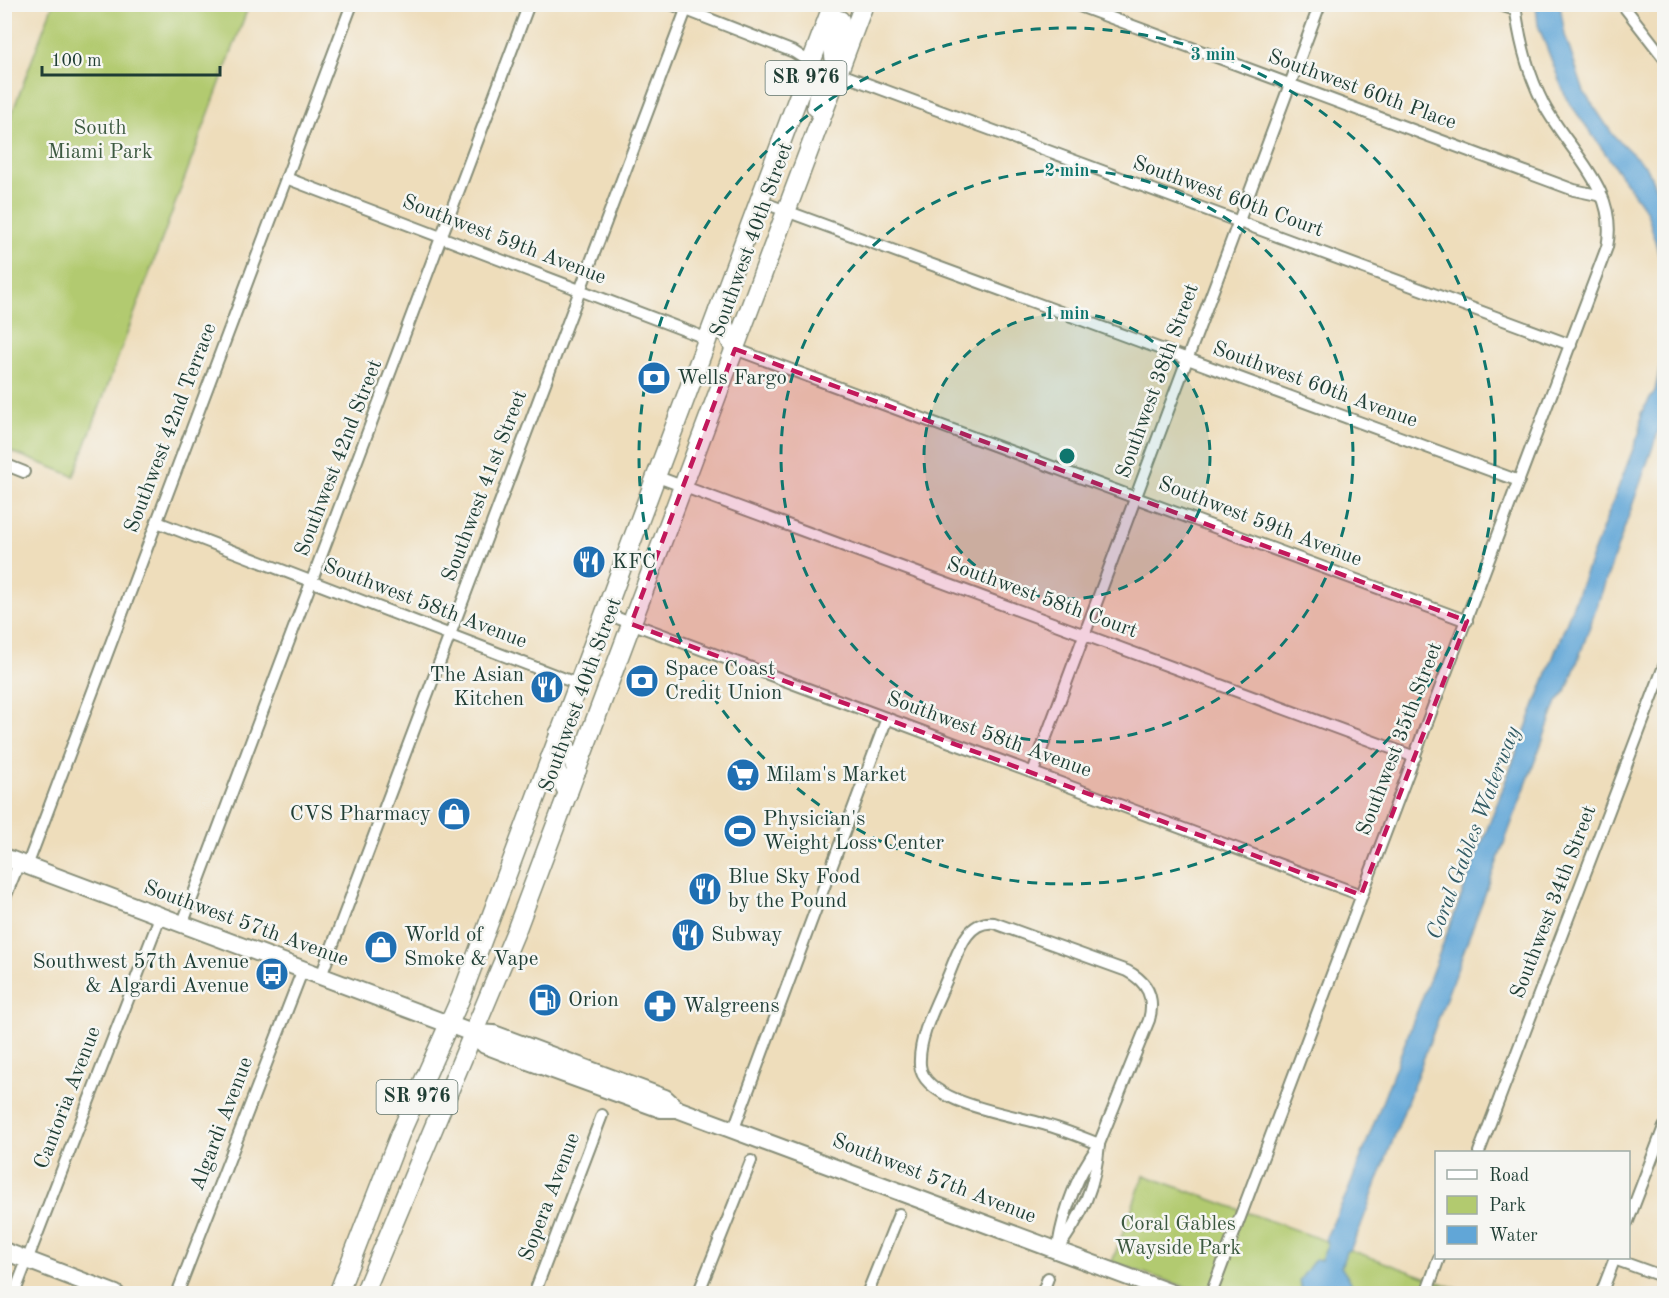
<svg xmlns="http://www.w3.org/2000/svg" width="1669" height="1298" font-family="'Old Standard TT',serif">
<rect width="100%" height="100%" fill="#f6f6f2"/>
<filter id="ink" filterUnits="userSpaceOnUse"><feTurbulence type="fractalNoise" baseFrequency=".0167" numOctaves="2"/><feDisplacementMap in="SourceGraphic" scale="12" xChannelSelector="R" yChannelSelector="G"/><feConvolveMatrix kernelMatrix="1 2 1 2 8 2 1 2 1" color-interpolation-filters="sRGB"/></filter>
<filter id="wash" filterUnits="userSpaceOnUse"><feTurbulence type="fractalNoise" baseFrequency=".008" numOctaves="4" result="noise"/><feDisplacementMap in="SourceGraphic" scale="24" xChannelSelector="R" yChannelSelector="G"/><feGaussianBlur stdDeviation="1.35" result="paint"/><feColorMatrix in="noise" values="0 0 0 0 0 0 0 0 0 0 0 0 0 0 0 0 0 1.4 0 .05"/><feComposite in="paint" operator="in"/></filter>
<g filter="url(#wash)">
<rect width="100%" height="100%" fill="#edb"/>
<g fill="#b2ca6f" stroke="#688452" stroke-width="1.5">
<polygon points="53,4 249,5 74,476 4,449 5,132"/>
<polygon points="1144,1175 1469,1293 1203,1293 1112,1262"/>
</g>
<g fill="#61a6d7" stroke="#407286" stroke-width="1.5">
<polygon points="1536,5 1560,5 1565,35 1584,92 1613,135 1647,168 1664,207 1664,273 1647,212 1566,98 1538,25"/>
<polygon points="1664,348 1664,415 1577,663 1566,691 1557,702 1360,1228 1351,1248 1346,1252 1341,1267 1351,1282 1350,1293 1303,1293 1299,1281 1315,1259 1321,1260 1328,1244 1326,1237 1348,1191 1640,431 1641,413 1655,391"/>
</g>
</g>
<g filter="url(#ink)">
<g fill="none" stroke-linecap="round" stroke-linejoin="round">
<g stroke="#868d78" stroke-width="14">
<g id="street">
<polyline points="671,4 794,52 811,63"/>
<polyline points="1074,4 1574,190 1602,196"/>
<polyline points="1497,4 1516,10"/>
<polyline points="1622,4 1664,58"/>
<polyline points="838,73 1571,345"/>
<polyline points="286,178 708,339"/>
<polyline points="759,201 1519,481"/>
<polyline points="735,349 1467,621"/>
<polyline points="4,464 24,472"/>
<polyline points="655,476 1415,757"/>
<polyline points="157,522 578,684"/>
<polyline points="604,613 1361,895"/>
<polyline points="1033,772 1320,4"/>
<polyline points="27,866 352,4"/>
<polyline points="4,900 19,863"/>
<path d="M 994,923 L 1127,971 C 1148,982 1155,998 1149,1020 L 1099,1144 C 1081,1137 1062,1129 1043,1124 C 1014,1115 923,1103 920,1065 C 918,1034 940,998 951,969 C 959,949 968,920 994,923 Z"/>
<polyline points="182,925 529,4"/>
<polyline points="321,976 686,10"/>
<polyline points="733,1131 887,718"/>
<polyline points="1479,1152 1664,666"/>
<polyline points="1628,1221 1664,1127"/>
<path d="M 1058,1246 C 1064,1210 1077,1175 1099,1145"/>
<path d="M 1057,1249 C 1082,1218 1096,1184 1099,1144"/>
<polyline points="1614,1259 1664,1277"/>
<polyline points="14,1294 160,917"/>
<polyline points="177,1294 303,969"/>
<polyline points="534,1294 602,1115"/>
<polyline points="698,1294 751,1161"/>
<polyline points="867,1294 899,1214"/>
<polyline points="1042,1294 1048,1278"/>
<path d="M 1211,1294 L 1607,247 C 1619,189 1569,152 1544,105 C 1528,74 1519,39 1515,4"/>
<polyline points="1426,1294 1439,1258"/>
<polyline points="1601,1294 1615,1258"/>
</g>
</g>
<g stroke="#868d78" stroke-width="20">
<g id="secondary">
<polyline points="4,857 472,1033 494,1034 665,1098 677,1109"/>
<polyline points="472,1033 485,1045 506,1053 661,1109 677,1109 1174,1294"/>
<polyline points="4,1251 116,1294"/>
</g>
</g>
<g stroke="#868d78" stroke-width="21">
<g id="primary">
<polyline points="811,63 821,78 816,107"/>
<path d="M 838,73 C 831,52 833,41 840,20"/>
<path d="M 718,311 C 725,324 727,337 735,349"/>
<polyline points="559,733 577,770"/>
<polyline points="550,758 568,793"/>
<polyline points="338,1294 400,1134 461,997 833,4"/>
<polyline points="364,1294 516,931 864,4"/>
</g>
</g>
<use href="#street" stroke="#fff" stroke-width="10"/>
<use href="#secondary" stroke="#fff" stroke-width="16"/>
<use href="#primary" stroke="#fff" stroke-width="18"/>
</g>
</g>
<path fill="#c2185b" fill-opacity="0.2" stroke="#c2185b" stroke-width="4.5" stroke-dasharray="12 8" stroke-linejoin="round" d="M 735,349 L 1467,621 L 1361,895 L 631,624 Z"/>
<circle cx="1067" cy="456" r="143" fill="#0f766e" fill-opacity=".12"/>
<g fill="none" stroke="#0f766e" stroke-width="3" stroke-dasharray="10 8">
<circle cx="1067" cy="456" r="143"/>
<circle cx="1067" cy="456" r="286"/>
<circle cx="1067" cy="456" r="428"/>
</g>
<defs>
<g id="bank-disc" transform="scale(1.725)"><circle r="9.5" fill="#1f6fb2" stroke="#f6f6f2"/><path d="M-6-4H6V4H-6ZM0-2.3a2.3 2.3 0 1 0 0 4.6a2.3 2.3 0 1 0 0-4.6Z" fill="#fff"/></g>
<g id="restaurant-disc" transform="scale(1.725)"><circle r="9.5" fill="#1f6fb2" stroke="#f6f6f2"/><path d="M-5-6h1v4h1v-4h1v4h1v-4h1v5L-1.5 .5V6h-2V.5L-5-1ZM5-6V6H3V1.5H1.5Q1.5-4 5-6Z" fill="#fff"/></g>
<g id="supermarket-disc" transform="scale(1.725)"><circle r="9.5" fill="#1f6fb2" stroke="#f6f6f2"/><path d="M-6-5.5h2.5l.6 2H6L4.5 2H-2.5L-4.4-4H-6ZM-1.5 3.2a1.3 1.3 0 1 0 .1 0ZM3 3.2a1.3 1.3 0 1 0 .1 0Z" fill="#fff"/></g>
<g id="shop-disc" transform="scale(1.725)"><circle r="9.5" fill="#1f6fb2" stroke="#f6f6f2"/><path d="M-5-2.5h2.3a2.7 3.5 0 0 1 5.4 0H5L5.5 6h-11ZM-1.5-2.5h3a1.5 2.3 0 0 0-3 0Z" fill="#fff"/></g>
<g id="stadium-disc" transform="scale(1.725)"><circle r="9.5" fill="#1f6fb2" stroke="#f6f6f2"/><path d="M0-5a6.5 5 0 1 0 0 10a6.5 5 0 1 0 0-10ZM-3.5-1.8h7v3.6h-7Z" fill="#fff"/></g>
<g id="bus-disc" transform="scale(1.725)"><circle r="9.5" fill="#1f6fb2" stroke="#f6f6f2"/><path d="M-5-6H5V4H4V6H2V4H-2V6H-4V4H-5ZM-3.5-4V0h7V-4ZM-3.5 1.2v1.5H-2V1.2ZM2 1.2v1.5H3.5V1.2Z" fill="#fff"/></g>
<g id="fuel-disc" transform="scale(1.725)"><circle r="9.5" fill="#1f6fb2" stroke="#f6f6f2"/><path d="M-5.5-6h7V0h2V4h1.3V-2.5L3-4.5l.8-.8L6-3V5H2.5V1h-1V6h-7ZM-4.2-4.7v3.2H.2V-4.7Z" fill="#fff"/></g>
<g id="pharmacy-disc" transform="scale(1.725)"><circle r="9.5" fill="#1f6fb2" stroke="#f6f6f2"/><path d="M-2-6h4v4h4v4h-4v4h-4v-4h-4v-4h4Z" fill="#fff"/></g>
</defs>
<g fill-rule="evenodd">
<use href="#bank-disc" x="654" y="378"/>
<use href="#restaurant-disc" x="589" y="562"/>
<use href="#bank-disc" x="642" y="681"/>
<use href="#restaurant-disc" x="547" y="687"/>
<use href="#supermarket-disc" x="743" y="775"/>
<use href="#shop-disc" x="454" y="814"/>
<use href="#stadium-disc" x="740" y="831"/>
<use href="#restaurant-disc" x="705" y="889"/>
<use href="#restaurant-disc" x="688" y="935"/>
<use href="#shop-disc" x="381" y="947"/>
<use href="#bus-disc" x="272" y="974"/>
<use href="#fuel-disc" x="545" y="1000"/>
<use href="#pharmacy-disc" x="660" y="1006"/>
</g>
<g text-anchor="middle" dominant-baseline="central" stroke-width="5" stroke-linejoin="round" paint-order="stroke">
<g fill="#f6f6f2" stroke="#60746d" stroke-width="1.5">
<rect x="765.5" y="61" width="81" height="34" rx="4.5"/>
<rect x="376.5" y="1080" width="81" height="34" rx="4.5"/>
</g>
<g font-size="20" font-weight="bold" fill="#1f3d34">
<text x="806" y="78">SR 976</text>
<text x="417" y="1097">SR 976</text>
</g>
<g font-size="21" fill="#1f3d34" stroke="#f6f6f2">
<text transform="translate(1362 90) rotate(20)">Southwest 60th Place</text>
<text transform="translate(1228 197) rotate(20)">Southwest 60th Court</text>
<text transform="translate(504 240) rotate(21)">Southwest 59th Avenue</text>
<text transform="translate(752 240) rotate(-70)">Southwest 40th Street</text>
<text transform="translate(1158 381) rotate(-70)">Southwest 38th Street</text>
<text transform="translate(1315 385) rotate(20)">Southwest 60th Avenue</text>
<text transform="translate(171 428) rotate(-69)">Southwest 42nd Terrace</text>
<text transform="translate(339 458) rotate(-69)">Southwest 42nd Street</text>
<text transform="translate(485 486) rotate(-69)">Southwest 41st Street</text>
<text transform="translate(1260 522) rotate(21)">Southwest 59th Avenue</text>
<text transform="translate(1042 598) rotate(20)">Southwest 58th Court</text>
<text transform="translate(425 604) rotate(21)">Southwest 58th Avenue</text>
<text transform="translate(581 695) rotate(-70)">Southwest 40th Street</text>
<text transform="translate(989 735) rotate(20)">Southwest 58th Avenue</text>
<text transform="translate(1400 739) rotate(-69)">Southwest 35th Street</text>
<text transform="translate(1554 902) rotate(-69)">Southwest 34th Street</text>
<text transform="translate(246 924) rotate(20)">Southwest 57th Avenue</text>
<text transform="translate(68 1098) rotate(-69)">Cantoria Avenue</text>
<text transform="translate(222 1124) rotate(-69)">Algardi Avenue</text>
<text transform="translate(934 1179) rotate(21)">Southwest 57th Avenue</text>
<text transform="translate(550 1197) rotate(-69)">Sopera Avenue</text>
</g>
<g font-size="21" fill="#3c5940" stroke="#f6f6f2">
<text x="100" y="128">South<tspan x="100" dy="24">Miami Park</tspan></text>
<text x="1178" y="1224">Coral Gables<tspan x="1178" dy="24">Wayside Park</tspan></text>
</g>
<g font-size="21" fill="#1f3d34" stroke="#f6f6f2" text-anchor="start">
<text x="677" y="378">Wells Fargo</text>
<text x="612" y="562">KFC</text>
<text x="665" y="669">Space Coast<tspan x="665" dy="24">Credit Union</tspan></text>
<text x="524" y="675" text-anchor="end">The Asian<tspan x="524" dy="24">Kitchen</tspan></text>
<text x="766" y="775">Milam's Market</text>
<text x="431" y="814" text-anchor="end">CVS Pharmacy</text>
<text x="763" y="819">Physician's<tspan x="763" dy="24">Weight Loss Center</tspan></text>
<text x="728" y="877">Blue Sky Food<tspan x="728" dy="24">by the Pound</tspan></text>
<text x="404" y="935">World of<tspan x="404" dy="24">Smoke &amp; Vape</tspan></text>
<text x="711" y="935">Subway</text>
<text x="249" y="962" text-anchor="end">Southwest 57th Avenue<tspan x="249" dy="24">&amp; Algardi Avenue</tspan></text>
<text x="568" y="1000">Orion</text>
<text x="683" y="1006">Walgreens</text>
</g>
<g font-size="22" font-style="italic" fill="#335c65" stroke="#f6f6f2">
<text transform="translate(1474 833) rotate(-69)">Coral Gables Waterway</text>
</g>
</g>
<circle cx="1067" cy="456" r="9" fill="#0f766e" stroke="#f6f6f2" stroke-width="3"/>
<g font-size="18" text-anchor="middle" font-weight="bold" fill="#0f766e" stroke="#f6f6f2" stroke-width="5" stroke-linejoin="round" paint-order="stroke">
<text x="1213" y="60">3 min</text>
<text x="1067" y="176">2 min</text>
<text x="1067" y="319">1 min</text>
</g>
<rect width="1669" height="1298" fill="none" stroke="#f6f6f2" stroke-width="24"/>
<rect x="1435" y="1151" width="195" height="108" fill="#f6f6f2" stroke="#a0aca6" stroke-width="1.5"/>
<rect x="1447" y="1170" width="30" height="9" fill="#ffffff" stroke="#a0aca6" stroke-width="1.5"/>
<text x="1489" y="1181" font-size="18" fill="#1f3d34">Road</text>
<rect x="1447" y="1196" width="30" height="18" fill="#b2ca6f" stroke="#a0aca6" stroke-width="1.5"/>
<text x="1489" y="1211" font-size="18" fill="#1f3d34">Park</text>
<rect x="1447" y="1226" width="30" height="18" fill="#61a6d7" stroke="#a0aca6" stroke-width="1.5"/>
<text x="1489" y="1241" font-size="18" fill="#1f3d34">Water</text>
<path d="M42 66v9h178v-9" fill="none" stroke="#1f3d34" stroke-width="3"/>
<text x="51" y="66" font-size="18" fill="#1f3d34" stroke="#f6f6f2" stroke-width="4.5" paint-order="stroke">100 m</text>
</svg>
